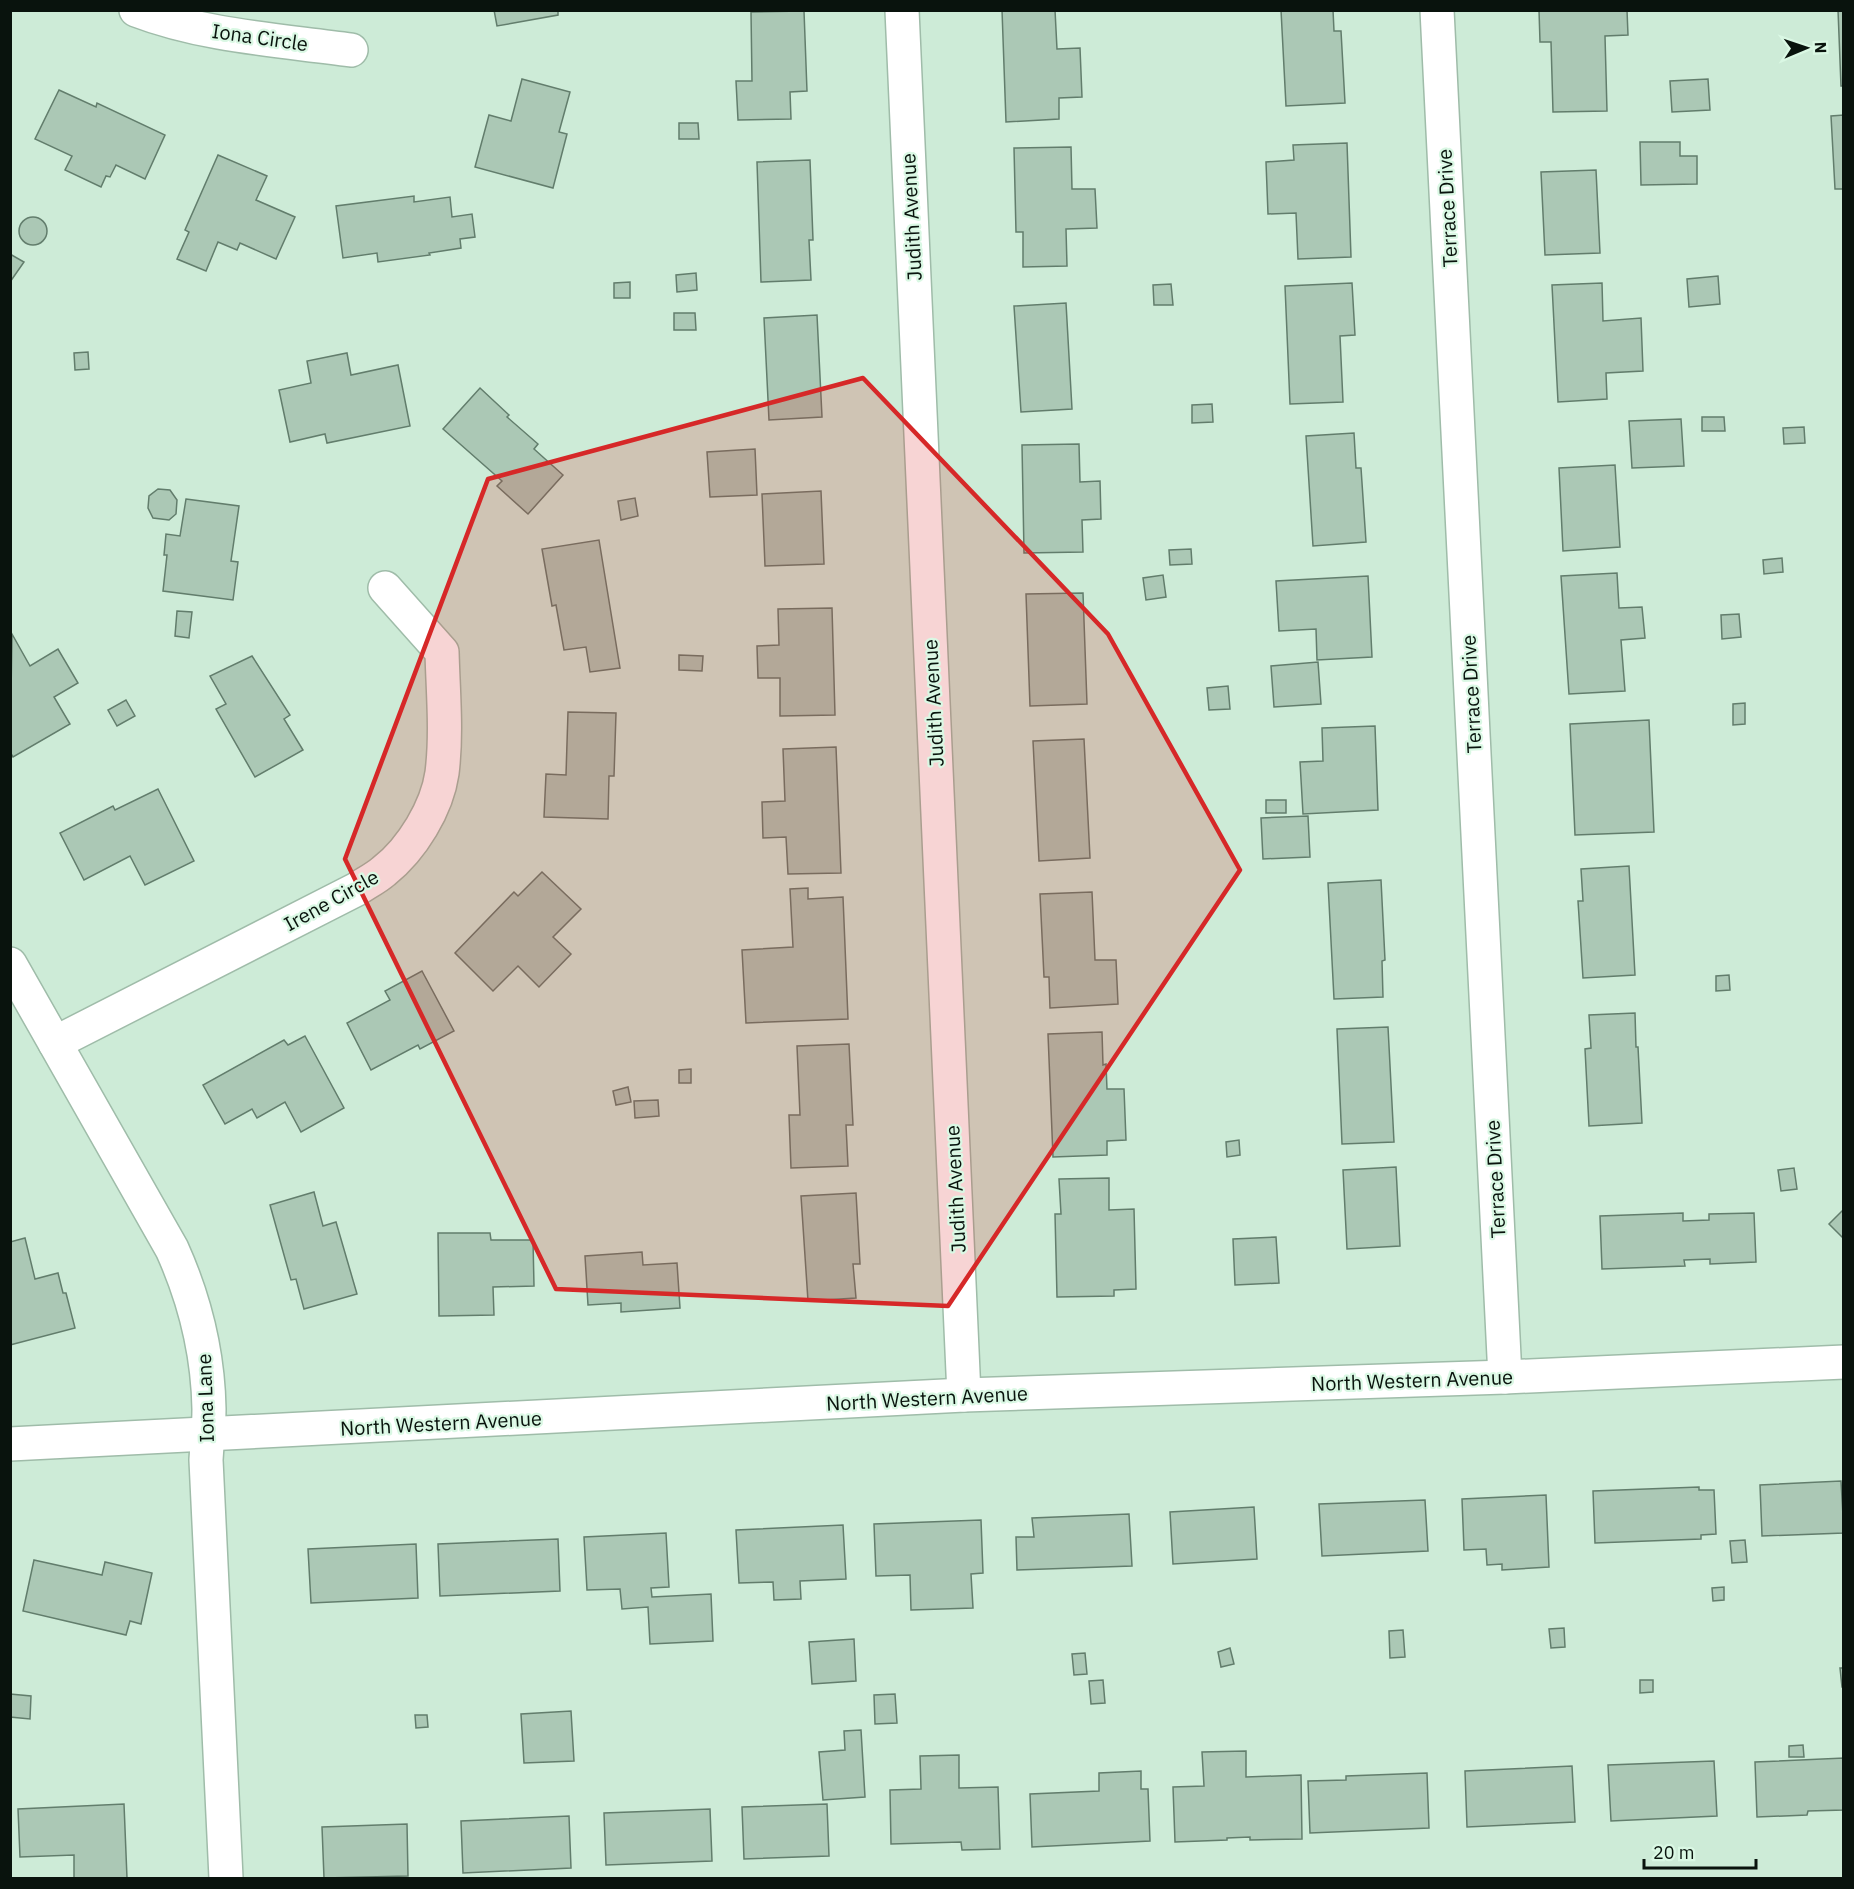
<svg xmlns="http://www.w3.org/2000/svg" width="1854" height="1889" font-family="'IBM Plex Sans',sans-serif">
<rect width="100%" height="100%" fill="#cdebd7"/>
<g fill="#abc8b5" stroke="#627d6c" stroke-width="1.5">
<polygon points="494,10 558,10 558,15 497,26"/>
<polygon points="1002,10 1055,10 1057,49 1080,48 1082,97 1059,98 1059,119 1006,122"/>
<polygon points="1281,10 1333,10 1334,31 1341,31 1345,103 1286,106"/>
<polygon points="1539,10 1627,10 1628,35 1605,36 1607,111 1553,112 1551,42 1540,42"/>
<polygon points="1838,10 1844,10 1844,86 1841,86"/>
<polygon points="804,11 807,91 790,92 791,119 738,120 736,81 752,81 751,12"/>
<polygon points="522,79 570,92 559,132 567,134 553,188 475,167 489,115 511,121"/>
<polygon points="1708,79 1710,110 1672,112 1670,81"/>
<polygon points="59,90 96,107 97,103 165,135 145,179 116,165 110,177 106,176 101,187 65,170 72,156 35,139"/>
<polygon points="1844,115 1844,189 1835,189 1831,116"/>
<polygon points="679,123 698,123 699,139 679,139"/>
<polygon points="1640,142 1680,142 1680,156 1697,156 1697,184 1641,185"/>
<polygon points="1347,143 1351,257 1298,259 1296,213 1268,214 1266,162 1294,160 1293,145"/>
<polygon points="1071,147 1072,189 1095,189 1097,228 1066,229 1067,266 1023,267 1023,232 1016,232 1014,148"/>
<polygon points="218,155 267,176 256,200 295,217 276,259 240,243 237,250 218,242 206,271 177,259 189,232 185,230"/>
<polygon points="810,160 813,240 809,240 811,280 761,282 757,162"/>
<polygon points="1596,170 1600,253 1545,255 1541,172"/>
<polygon points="414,196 414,202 450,197 452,217 472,214 475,237 460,239 461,248 429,253 430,255 378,262 377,253 343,258 336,206"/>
<circle cx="33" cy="231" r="14"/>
<polygon points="10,254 24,262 10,282"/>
<polygon points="696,273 697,290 677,292 676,275"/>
<polygon points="1718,276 1720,304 1689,307 1687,279"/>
<polygon points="630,282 630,298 614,298 614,283"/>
<polygon points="1352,283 1355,335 1340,336 1343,402 1290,404 1285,286"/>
<polygon points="1602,283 1603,321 1641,318 1643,371 1606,373 1607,399 1558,402 1552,285"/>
<polygon points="1171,284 1173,305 1154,305 1153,285"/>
<polygon points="1066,303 1072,409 1021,412 1014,306"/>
<polygon points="674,313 695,313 696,330 674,330"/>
<polygon points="817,315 822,417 769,420 764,318"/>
<polygon points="88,352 89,369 75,370 74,353"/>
<polygon points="347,353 351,375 398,365 410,426 327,443 325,434 290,442 279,390 311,383 307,361"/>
<polygon points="480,388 509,415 507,417 538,444 534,449 563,475 528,514 497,486 502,481 443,429"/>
<polygon points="1212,404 1213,422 1192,423 1192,405"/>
<polygon points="1702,417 1724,417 1725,431 1702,431"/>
<polygon points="1681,419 1684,466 1632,468 1629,421"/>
<polygon points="1804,427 1805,443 1784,444 1783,428"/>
<polygon points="1354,433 1356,468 1361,468 1366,542 1313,546 1306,436"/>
<polygon points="1079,444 1080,482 1100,481 1101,519 1082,520 1083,552 1024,553 1022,445"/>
<polygon points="755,449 757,495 710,497 707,452"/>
<polygon points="1615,465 1620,547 1563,551 1559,468"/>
<polygon points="158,489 170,490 177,500 176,514 169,520 153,518 148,508 149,496"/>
<polygon points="821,491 824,564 765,566 762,494"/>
<polygon points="635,498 638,516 621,520 618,501"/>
<polygon points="186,499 239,506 231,561 238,562 233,600 163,591 167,555 164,555 166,534 180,536"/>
<polygon points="599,540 620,668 590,672 586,647 564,650 556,605 552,606 542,549"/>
<polygon points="1191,549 1192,564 1170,565 1169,550"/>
<polygon points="1782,558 1783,572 1764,574 1763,560"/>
<polygon points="1617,573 1619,608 1642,607 1645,638 1621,640 1625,691 1569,694 1561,576"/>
<polygon points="1163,575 1166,597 1146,600 1143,578"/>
<polygon points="1368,576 1372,657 1317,660 1316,629 1279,631 1276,581"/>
<polygon points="1083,593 1087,704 1030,706 1026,594"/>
<polygon points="832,608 835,715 780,716 780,678 758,678 757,646 779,645 778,609"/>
<polygon points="177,611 192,612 189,638 175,636"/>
<polygon points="1739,614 1741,637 1722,639 1721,615"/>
<polygon points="12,634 30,666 58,649 78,683 54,697 70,724 13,757 10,752"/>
<polygon points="679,655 703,656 702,671 679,670"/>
<polygon points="252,656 290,715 284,719 303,750 255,777 216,709 226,704 210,676"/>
<polygon points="1318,662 1321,704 1274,707 1271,666"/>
<polygon points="1228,686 1230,709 1209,710 1207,688"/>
<polygon points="126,700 135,716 117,726 108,710"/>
<polygon points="1745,703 1745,724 1733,725 1733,704"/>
<polygon points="568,712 616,713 614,776 609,776 608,819 544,817 546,774 566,775"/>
<polygon points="1649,720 1654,832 1575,835 1570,724"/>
<polygon points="1375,726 1378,810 1303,814 1300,762 1323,761 1322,728"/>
<polygon points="1084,739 1090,858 1039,861 1033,741"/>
<polygon points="836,747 841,873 788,874 786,837 763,838 762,802 785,801 783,749"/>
<polygon points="158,789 194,861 145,885 130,856 84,880 60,833 113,806 115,810"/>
<rect x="1266" y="800" width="20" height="13"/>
<polygon points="1308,816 1310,857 1263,859 1261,818"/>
<polygon points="1629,866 1635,975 1583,978 1578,901 1583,901 1581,869"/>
<polygon points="542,872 581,909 553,937 571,954 539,987 518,966 493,991 455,953 514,892 518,896"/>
<polygon points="1381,880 1385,960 1382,961 1383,997 1334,999 1328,883"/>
<polygon points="808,888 808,899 843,897 848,1019 746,1023 742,950 793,947 790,889"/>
<polygon points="1092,892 1095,960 1116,960 1118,1004 1050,1008 1049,977 1044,977 1040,894"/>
<polygon points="422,971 454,1031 420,1049 418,1045 371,1070 347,1023 390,1000 385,991"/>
<polygon points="1729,975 1730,990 1716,991 1716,976"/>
<polygon points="1635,1013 1636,1047 1638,1047 1642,1123 1589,1126 1585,1049 1591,1048 1589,1015"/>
<polygon points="1388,1027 1394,1142 1342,1144 1337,1029"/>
<polygon points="1102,1032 1103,1065 1106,1064 1107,1089 1124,1089 1126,1140 1107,1141 1107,1155 1053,1157 1048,1034"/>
<polygon points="305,1036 344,1108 301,1132 285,1102 257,1118 252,1109 225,1124 203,1085 284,1040 288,1045"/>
<polygon points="849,1044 853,1125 846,1125 848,1166 791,1168 789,1115 800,1115 797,1046"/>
<polygon points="691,1069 691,1083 679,1083 679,1070"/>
<polygon points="628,1087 631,1102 616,1105 613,1091"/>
<polygon points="658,1100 659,1116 635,1118 634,1101"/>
<polygon points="1239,1140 1240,1155 1227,1157 1226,1142"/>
<polygon points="1396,1167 1400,1246 1347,1249 1343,1170"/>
<polygon points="1794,1168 1797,1189 1781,1191 1778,1170"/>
<polygon points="1109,1178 1109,1210 1134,1209 1136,1289 1114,1290 1114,1296 1057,1297 1055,1214 1061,1214 1059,1179"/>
<polygon points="314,1192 323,1226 336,1222 357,1294 304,1309 296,1279 291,1280 270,1205"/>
<polygon points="856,1193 860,1264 853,1264 856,1298 808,1301 801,1196"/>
<polygon points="1844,1209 1844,1239 1829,1224"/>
<polygon points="1683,1213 1683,1221 1709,1220 1709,1214 1754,1213 1756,1262 1710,1264 1710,1259 1684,1260 1685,1266 1602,1269 1600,1216"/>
<polygon points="438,1233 490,1233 491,1240 533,1240 534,1286 493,1287 494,1315 439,1316"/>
<polygon points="1276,1237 1279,1283 1235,1285 1233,1239"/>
<polygon points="25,1238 35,1279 58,1273 63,1293 66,1293 75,1328 10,1345 10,1242"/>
<polygon points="642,1252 643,1265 677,1263 680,1308 621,1312 621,1303 588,1305 585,1256"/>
<polygon points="1841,1481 1844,1533 1762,1536 1760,1485"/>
<polygon points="1699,1487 1699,1490 1714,1490 1716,1534 1701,1535 1701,1539 1595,1543 1593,1491"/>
<polygon points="1546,1495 1549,1567 1502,1570 1502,1564 1487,1565 1486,1549 1464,1550 1462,1499"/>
<polygon points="1425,1500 1428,1551 1322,1556 1319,1504"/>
<polygon points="1254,1507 1257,1559 1173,1564 1170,1512"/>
<polygon points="1129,1514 1132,1566 1017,1570 1016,1537 1034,1537 1032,1518"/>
<polygon points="981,1520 983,1573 971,1574 973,1608 911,1610 910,1575 876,1576 874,1524"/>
<polygon points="843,1525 846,1579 800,1581 801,1599 774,1600 773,1582 739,1583 736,1530"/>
<polygon points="666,1533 669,1587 651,1588 652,1597 711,1594 713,1641 650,1644 648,1607 622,1609 620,1589 587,1590 584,1537"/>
<polygon points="558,1539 560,1591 440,1596 438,1544"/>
<polygon points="1745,1540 1747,1562 1732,1563 1730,1541"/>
<polygon points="416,1544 418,1598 311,1603 308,1549"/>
<polygon points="34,1560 102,1575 105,1562 152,1573 141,1624 130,1621 126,1635 23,1611"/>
<polygon points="1724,1587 1724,1600 1713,1601 1712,1588"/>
<polygon points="1564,1628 1565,1647 1551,1648 1549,1629"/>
<polygon points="1403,1630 1405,1657 1390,1658 1389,1631"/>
<polygon points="854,1639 856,1681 812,1684 809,1642"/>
<polygon points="1230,1648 1234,1664 1221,1667 1218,1652"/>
<polygon points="1085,1653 1087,1674 1074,1675 1072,1654"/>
<polygon points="1840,1668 1844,1668 1844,1687 1842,1687"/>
<polygon points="1103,1680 1105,1703 1091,1704 1089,1681"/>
<polygon points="1640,1680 1653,1680 1653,1692 1640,1693"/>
<polygon points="10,1694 31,1696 30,1719 10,1717"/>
<polygon points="895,1694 897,1723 875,1724 874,1695"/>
<polygon points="571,1711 574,1761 524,1763 521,1714"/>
<polygon points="415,1715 427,1715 428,1727 416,1728"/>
<polygon points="861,1730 865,1797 823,1800 819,1752 845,1750 844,1731"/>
<polygon points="1803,1745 1804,1757 1789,1757 1789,1746"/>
<polygon points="1246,1751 1246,1777 1301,1775 1302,1839 1250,1840 1250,1837 1227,1838 1227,1840 1175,1842 1173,1787 1204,1786 1202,1752"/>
<polygon points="959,1755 959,1788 998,1787 1000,1849 962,1850 961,1842 891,1844 890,1790 921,1789 920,1756"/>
<polygon points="1844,1758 1844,1810 1808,1811 1807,1815 1757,1817 1755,1762"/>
<polygon points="1714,1761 1717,1816 1611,1821 1608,1765"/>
<polygon points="1572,1766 1575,1822 1467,1827 1465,1771"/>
<polygon points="1141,1771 1141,1789 1148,1789 1150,1841 1032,1847 1030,1794 1099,1791 1099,1773"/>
<polygon points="1427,1773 1429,1828 1310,1833 1308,1781 1346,1780 1346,1776"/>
<polygon points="124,1804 127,1878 74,1878 74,1855 20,1857 18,1809"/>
<polygon points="827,1804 829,1856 744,1859 742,1807"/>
<polygon points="710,1809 712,1861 606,1865 604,1813"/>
<polygon points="569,1816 571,1868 463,1873 461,1821"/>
<polygon points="407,1824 408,1876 324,1878 322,1827"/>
</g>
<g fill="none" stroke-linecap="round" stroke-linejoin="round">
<g stroke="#9fbca9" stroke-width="36">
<g id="street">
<path d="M 136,10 C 204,36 279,40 351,50"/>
<polyline points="902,10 964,1395"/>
<polyline points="1437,10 1505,1377"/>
<path d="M 10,964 L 172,1249 C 195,1300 208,1353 209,1409 C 209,1426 207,1443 206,1460 L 226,1878"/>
<path d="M 55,1043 L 357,889 C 366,883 376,878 384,871 C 412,849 437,808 442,773 C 447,733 443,691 442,652 L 385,588"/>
</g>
</g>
<g stroke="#9fbca9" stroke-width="36">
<polyline id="secondary" points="10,1444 964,1395 1505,1377 1844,1362"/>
</g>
<use href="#street" stroke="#fff" stroke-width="33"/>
<use href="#secondary" stroke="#fff" stroke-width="33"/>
</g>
<path fill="#d62828" fill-opacity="0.2" stroke="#d62828" stroke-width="4.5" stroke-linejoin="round" d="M 863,378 L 1108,634 L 1240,870 L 948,1306 L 556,1289 L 345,859 L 488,479 Z"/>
<g text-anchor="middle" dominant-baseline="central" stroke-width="4.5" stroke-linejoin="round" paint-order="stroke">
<g font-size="20" fill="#09130d" stroke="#daf8e4">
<text transform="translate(260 37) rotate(8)">Iona Circle</text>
<text transform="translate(1447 208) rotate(-93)">Terrace Drive</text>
<text transform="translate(911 217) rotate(-93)">Judith Avenue</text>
<text transform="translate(1471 694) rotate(-93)">Terrace Drive</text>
<text transform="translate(933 703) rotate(-93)">Judith Avenue</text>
<text transform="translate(331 900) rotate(-29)">Irene Circle</text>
<text transform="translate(1495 1179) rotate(-93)">Terrace Drive</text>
<text transform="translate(955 1189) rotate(-93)">Judith Avenue</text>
<text transform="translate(1412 1380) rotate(-2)">North Western Avenue</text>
<text transform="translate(205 1398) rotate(-92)">Iona Lane</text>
<text transform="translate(927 1398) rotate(-3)">North Western Avenue</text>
<text transform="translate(441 1423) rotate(-3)">North Western Avenue</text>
</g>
</g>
<rect width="1854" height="1889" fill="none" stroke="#09130d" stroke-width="24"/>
<g transform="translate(1806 48) rotate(88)" stroke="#daf8e4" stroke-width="4.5" paint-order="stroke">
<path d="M0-4.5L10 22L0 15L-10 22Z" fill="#09130d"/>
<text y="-9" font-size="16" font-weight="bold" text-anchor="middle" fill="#09130d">N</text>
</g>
<path d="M1644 1859v9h112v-9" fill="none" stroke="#09130d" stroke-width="3"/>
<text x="1653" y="1859" font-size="18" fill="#09130d" stroke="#daf8e4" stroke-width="4.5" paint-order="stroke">20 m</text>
</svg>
